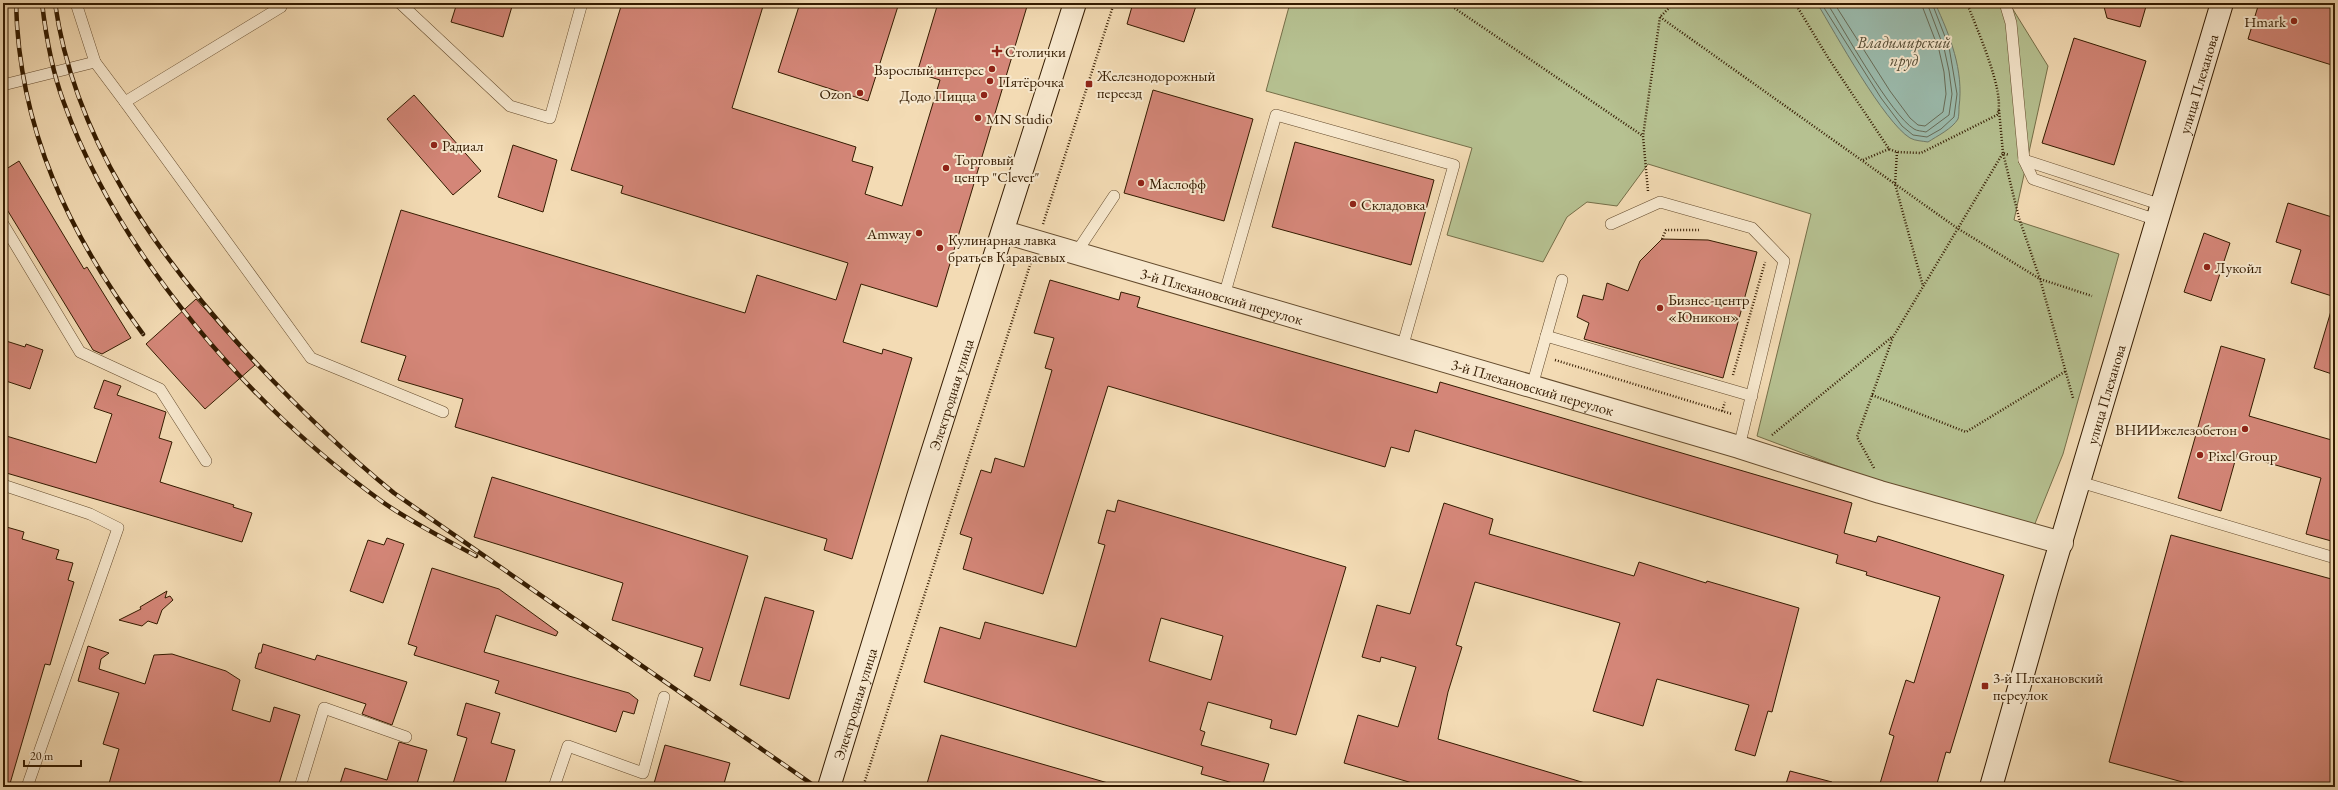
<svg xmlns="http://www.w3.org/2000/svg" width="2338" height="790" font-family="'EB Garamond',serif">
<rect width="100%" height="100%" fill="#f3dbb4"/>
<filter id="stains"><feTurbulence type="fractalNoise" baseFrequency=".005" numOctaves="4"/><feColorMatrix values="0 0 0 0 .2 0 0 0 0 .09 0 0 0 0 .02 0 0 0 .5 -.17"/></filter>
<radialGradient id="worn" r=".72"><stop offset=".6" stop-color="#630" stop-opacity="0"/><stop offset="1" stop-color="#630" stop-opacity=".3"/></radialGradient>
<polygon fill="#b6c191" stroke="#756e48" points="1290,3 2009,3 2048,66 2014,220 2119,254 2063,454 2034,526 1882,483 1757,436 1811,214 1648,164 1617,206 1587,202 1567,217 1543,262 1447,235 1472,148 1266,91"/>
<path fill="#9bbbad" stroke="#727b68" d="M 1817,3 L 1935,3 C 1950,36 1964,70 1959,107 C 1959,110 1959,116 1958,119 C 1952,129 1937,136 1928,142 C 1923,141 1915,141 1910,138 C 1884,122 1835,33 1817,3 Z"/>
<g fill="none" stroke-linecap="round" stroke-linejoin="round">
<g stroke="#686b56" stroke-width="1">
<polyline points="1821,3 1881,98 1902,126 1913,135 1927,137 1941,129 1954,117 1957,94 1949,47 1932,3"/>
<path d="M 1827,3 C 1844,30 1891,115 1914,129 C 1917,131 1922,131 1926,132 L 1949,115 L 1952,94 L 1949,71 L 1944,48 L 1927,3"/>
<polyline points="1834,3 1890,91 1910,118 1918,125 1925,126 1943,112 1946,94 1944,72 1939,50 1921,3"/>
</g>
</g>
<g fill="#d48678" stroke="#341b00" fill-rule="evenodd">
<polygon points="457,3 513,3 503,37 451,22"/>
<polygon points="622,3 764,3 732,108 856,147 852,161 873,167 865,194 902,206 940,80 917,73 938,3 1028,3 937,307 861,284 843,342 882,354 883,349 912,358 852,559 824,550 827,539 455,427 463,399 398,380 406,356 361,342 401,210 745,313 757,275 836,300 848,263 621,193 623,186 571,170"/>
<polygon points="800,3 899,3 868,101 778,72"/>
<polygon points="1133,3 1197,3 1184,42 1127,24"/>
<polygon points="2103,3 2147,3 2140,27 2107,18"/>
<polygon points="2259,3 2335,3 2335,66 2248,39"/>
<polygon points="2074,38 2146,61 2114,165 2042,143"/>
<polygon points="1153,90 1253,119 1224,221 1124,193"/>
<polygon points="414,95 481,171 453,195 387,119"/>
<polygon points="1295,142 1434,180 1411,265 1272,227"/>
<polygon points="513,145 557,160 543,212 498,197"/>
<polygon points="19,161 84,269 87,267 131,338 102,354 93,350 3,203 3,171"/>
<polygon points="2288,203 2335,218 2335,297 2291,283 2301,250 2276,242"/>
<polygon points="2204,233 2230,243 2211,301 2184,292"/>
<polygon points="1662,239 1708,240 1757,252 1723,378 1584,339 1589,323 1577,317 1583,295 1603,300 1607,283 1628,291 1640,261"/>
<polygon points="1050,280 1119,300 1121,292 1140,297 1137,307 1437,393 1440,382 1852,503 1844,533 1876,542 1878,536 2004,575 1950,753 1946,752 1936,787 1879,787 1894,736 1889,734 1906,680 1914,683 1940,597 1866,575 1867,572 1836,563 1838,555 1415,430 1409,452 1391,447 1385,467 1108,386 1043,594 963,569 972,538 960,534 981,470 991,473 995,458 1024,467 1052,370 1045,368 1054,338 1034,333"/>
<polygon points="196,299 255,365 205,409 146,344"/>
<polygon points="2331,311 2335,311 2335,375 2314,368"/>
<polygon points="3,340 25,347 26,344 43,350 30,389 3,380"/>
<polygon points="2221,346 2265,359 2249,416 2335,441 2335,542 2306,534 2321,478 2237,454 2221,511 2178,498"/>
<polygon points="104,380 121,386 117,395 166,412 159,438 172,442 160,482 234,505 233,507 252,513 242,542 3,472 3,435 96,463 112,414 94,408"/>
<polygon points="492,477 748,556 710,681 694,676 703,648 612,620 623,583 474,537"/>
<path d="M 1118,500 L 1346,567 L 1296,735 L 1270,728 L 1272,720 L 1208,702 L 1200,730 L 1205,732 L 1201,745 L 1269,764 L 1262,787 L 1247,787 L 1201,774 L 1203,767 L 924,682 L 940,627 L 980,639 L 985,622 L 1076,647 L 1105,545 L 1098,543 L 1107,510 L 1115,512 ZM 1161,618 L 1223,636 L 1211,680 L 1149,661 Z"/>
<polygon points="1444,503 1493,519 1489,534 1634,576 1639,562 1706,583 1707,581 1799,608 1772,712 1768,711 1755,756 1735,750 1749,705 1657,679 1643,726 1593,711 1620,623 1475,582 1456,645 1462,647 1448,692 1438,739 1585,783 1584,787 1426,787 1344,763 1358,715 1398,727 1416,667 1381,657 1380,662 1362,657 1377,605 1410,614"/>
<polygon points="3,526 24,532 22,539 59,550 56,559 73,563 68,580 74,582 50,665 45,664 9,787 3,787"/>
<polygon points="2171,535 2335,580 2335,787 2201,787 2109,762"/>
<polygon points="387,538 404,544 383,603 350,591 368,540 384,545"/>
<polygon points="432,568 499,589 558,632 556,636 496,615 484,652 629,693 638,700 634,714 623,711 616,732 495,693 499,681 414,655 417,647 408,644"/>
<polygon points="167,591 165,598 170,596 173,600 162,610 157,624 148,621 142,626 119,620 141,609 140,607"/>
<polygon points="765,597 814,611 789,699 740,685"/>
<polygon points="263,644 315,660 317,655 407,682 392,725 362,714 366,704 255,668 259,653 261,653"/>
<polygon points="88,646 109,653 101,659 99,669 145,684 154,655 172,654 226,671 240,680 232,710 270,722 274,707 300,715 278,787 108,787 119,749 103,744 119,693 78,681"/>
<polygon points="466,703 500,713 491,743 515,750 504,787 452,787 467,738 457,735"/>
<polygon points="941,735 1108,783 1107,787 926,787"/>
<polygon points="399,742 427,750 416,787 339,787 345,768 387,780"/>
<polygon points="665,745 730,763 723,787 653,787"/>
<polygon points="1790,771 1832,782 1832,787 1785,787"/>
</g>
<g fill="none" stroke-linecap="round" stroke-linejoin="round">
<g stroke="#644b2d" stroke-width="12">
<g id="lane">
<polyline points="76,3 95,62 125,102 281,7 278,3"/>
<polyline points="400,3 510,106 550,118 582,3"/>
<polyline points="2005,3 2011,23 2024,160 2033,179 2157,220"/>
<polyline points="3,85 95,62"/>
<polyline points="125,102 311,358 443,412"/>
<polyline points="2024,160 2162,205"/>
<polyline points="3,224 80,352 160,389 206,461"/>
<polyline points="1611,224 1660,202 1752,228 1784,261 1739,447"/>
<polyline points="1076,253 1114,196"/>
<polyline points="1224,296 1276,115 1454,165 1402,348"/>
<polyline points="1546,336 1752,396"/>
<polyline points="1532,386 1562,280"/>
<polyline points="2080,482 2335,558"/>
<polyline points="3,485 90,514 118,528 27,787"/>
<polyline points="300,787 324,708 406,737"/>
<polyline points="554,787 568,746 643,773 664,697"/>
</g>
</g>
<g stroke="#644b2d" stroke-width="24">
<g id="street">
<path id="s1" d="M 1004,232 L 1739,447 L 1880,492 L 2062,543"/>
</g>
</g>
<g stroke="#341b00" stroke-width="24">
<g id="secondary">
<path id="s2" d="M 829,787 L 918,497 L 1075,3"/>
<path id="s3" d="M 1991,787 L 2047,589 L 2222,3"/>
</g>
</g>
<g stroke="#341b00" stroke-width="2.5" stroke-dasharray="1 2" stroke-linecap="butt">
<polyline points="1447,3 1643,136"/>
<path d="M 1795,3 L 1827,56 L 1889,149 L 1897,152 L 1921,153 L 1997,115 C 2007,95 1975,25 1967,3"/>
<polyline points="1660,17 1957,228 2040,279 2092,296"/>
<polyline points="1999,110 2003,153 2019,218 2040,279 2073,398"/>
<polyline points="1897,152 1895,184 1923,286"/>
<polyline points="1863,160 1889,149"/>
<polyline points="1648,191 1643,136 1660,17 1674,3"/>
<polyline points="1043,224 1114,3"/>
<polyline points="1662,239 1666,230 1699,230"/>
<polyline points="1555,360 1732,414"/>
<polyline points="1733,375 1765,262"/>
<polyline points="1872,395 1966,432 2066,371"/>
<polyline points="1722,411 1725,402"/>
<polyline points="1772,435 1892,337"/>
<polyline points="1874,468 1857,437 1893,337 1997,163 2003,153 2009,155"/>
<polyline points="863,787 1031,262"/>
</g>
<use href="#lane" stroke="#f7e8ce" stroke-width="11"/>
<use href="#street" stroke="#f7e8ce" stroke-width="22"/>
<use href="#secondary" stroke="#f7e8ce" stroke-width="22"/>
<g stroke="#341b00" stroke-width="4.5">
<g id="rail">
<path d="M 16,3 C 19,130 69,234 143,334"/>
<path d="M 42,3 C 46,37 52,71 64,103 C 120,258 251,407 384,503 C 413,523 445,539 476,556"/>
<path d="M 55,3 C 74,138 154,251 244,350 C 291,401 340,449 394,493 L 816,787"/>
</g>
</g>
<use href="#rail" stroke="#f7e8ce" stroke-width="3" stroke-dasharray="9" stroke-linecap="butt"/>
</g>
<g fill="#8f2418" stroke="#f7e8ce" stroke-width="1.5">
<circle cx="2294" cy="21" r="4"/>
<path d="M995 45h4v4h4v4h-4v4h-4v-4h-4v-4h4z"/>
<circle cx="992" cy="69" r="4"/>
<circle cx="990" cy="81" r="4"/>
<rect x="1085" y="80" width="8" height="8" rx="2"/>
<circle cx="860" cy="93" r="4"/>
<circle cx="984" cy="95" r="4"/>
<circle cx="978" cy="118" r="4"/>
<circle cx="434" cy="145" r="4"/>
<circle cx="946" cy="168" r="4"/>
<circle cx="1141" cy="183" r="4"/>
<circle cx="1353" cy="204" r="4"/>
<circle cx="919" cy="233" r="4"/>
<circle cx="940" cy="248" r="4"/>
<circle cx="2207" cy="267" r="4"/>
<circle cx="1660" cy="308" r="4"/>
<circle cx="2245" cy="429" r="4"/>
<circle cx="2200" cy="455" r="4"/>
<rect x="1981" y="682" width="8" height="8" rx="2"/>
</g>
<g text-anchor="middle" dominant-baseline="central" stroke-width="4" stroke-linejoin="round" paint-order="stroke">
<g font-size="15" fill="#341b00" stroke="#f7e8ce" text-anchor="start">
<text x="2286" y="21" text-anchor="end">Hmark</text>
<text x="1005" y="51">Столички</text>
<text x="984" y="69" text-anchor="end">Взрослый интерес</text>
<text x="1097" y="75">Железнодорожный<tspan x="1097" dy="17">переезд</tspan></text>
<text x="998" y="81">Пятёрочка</text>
<text x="852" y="93" text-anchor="end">Ozon</text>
<text x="976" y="95" text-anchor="end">Додо Пицца</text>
<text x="986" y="118">MN Studio</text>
<text x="442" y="145">Радиал</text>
<text x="954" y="159">Торговый<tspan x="954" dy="17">центр "Clever"</tspan></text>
<text x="1149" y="183">Маслофф</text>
<text x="1361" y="204">Складовка</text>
<text x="911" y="233" text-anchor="end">Amway</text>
<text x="948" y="239">Кулинарная лавка<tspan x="948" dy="17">братьев Караваевых</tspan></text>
<text x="2215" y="267">Лукойл</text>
<text x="1668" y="299">Бизнес-центр<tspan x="1668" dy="17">«Юникон»</tspan></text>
<text x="2237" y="429" text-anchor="end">ВНИИжелезобетон</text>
<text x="2208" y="455">Pixel Group</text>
<text x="1993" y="677">3-й Плехановский<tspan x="1993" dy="17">переулок</tspan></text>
</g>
<g font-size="15" fill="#341b00" stroke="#f7e8ce">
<text stroke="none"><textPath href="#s3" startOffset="733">улица Плеханова</textPath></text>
<text stroke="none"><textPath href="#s1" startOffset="227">3-й Плехановский переулок</textPath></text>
<text stroke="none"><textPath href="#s1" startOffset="551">3-й Плехановский переулок</textPath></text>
<text stroke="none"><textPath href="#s2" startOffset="411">Электродная улица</textPath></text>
<text stroke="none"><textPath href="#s3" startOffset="409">улица Плеханова</textPath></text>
<text stroke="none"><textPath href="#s2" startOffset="87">Электродная улица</textPath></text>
</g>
<g font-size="16" font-style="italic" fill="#534b34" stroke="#f7e8ce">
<text x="1904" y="42">Владимирский<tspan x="1904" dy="18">пруд</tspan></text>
</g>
</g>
<rect width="2338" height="790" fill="none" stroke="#f3dbb4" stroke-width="16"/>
<rect x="4" y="4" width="2330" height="782" fill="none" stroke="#341b00" stroke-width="2"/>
<rect x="8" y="8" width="2322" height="774" fill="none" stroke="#341b00"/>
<path d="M24 760v6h57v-6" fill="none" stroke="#341b00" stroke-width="2"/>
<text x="30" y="760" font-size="12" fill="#341b00" stroke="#f7e8ce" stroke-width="3" paint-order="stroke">20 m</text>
<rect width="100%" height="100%" filter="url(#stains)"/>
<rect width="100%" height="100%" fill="url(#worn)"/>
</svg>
